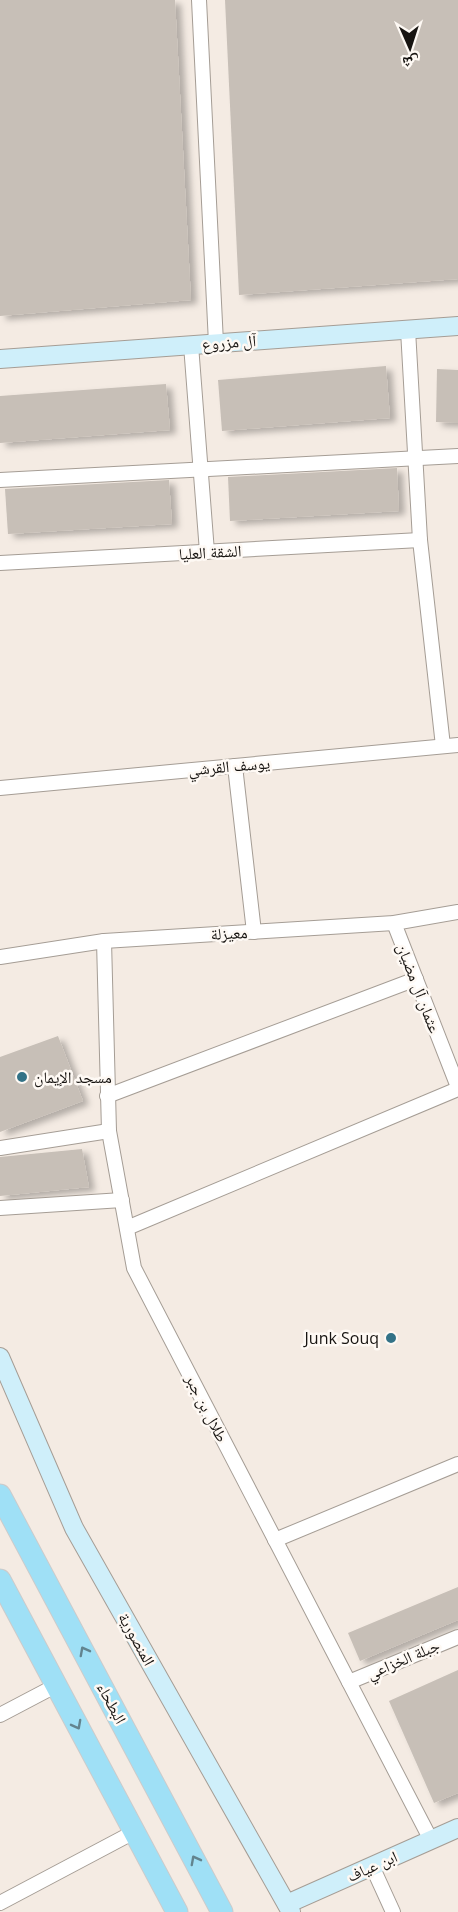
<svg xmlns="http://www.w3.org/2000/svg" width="458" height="1912" font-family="'Open Sans','Noto Naskh Arabic',sans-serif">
<defs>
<filter id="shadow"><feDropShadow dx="6" dy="4" stdDeviation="3" flood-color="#0004"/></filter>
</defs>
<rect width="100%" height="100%" fill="#f4ebe3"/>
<g fill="#c7bfb7" filter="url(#shadow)">
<polygon points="0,0 175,0 191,300 0,316"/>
<polygon points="225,0 458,0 458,279 239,295"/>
<polygon points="386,366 390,418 222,431 218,380"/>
<polygon points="437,369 458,370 458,423 436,422"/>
<polygon points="166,384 170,430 0,443 0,396"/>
<polygon points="397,468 399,511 230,521 228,477"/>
<polygon points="169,480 172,524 8,534 5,489"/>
<polygon points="58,1036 83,1101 0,1132 0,1057"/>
<polygon points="82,1149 89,1187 0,1196 0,1157"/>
<polygon points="458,1587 458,1620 360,1661 348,1633"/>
<polygon points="458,1670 458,1793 434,1803 389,1701"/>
</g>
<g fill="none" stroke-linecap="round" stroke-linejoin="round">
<g stroke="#a59d95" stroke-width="16">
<g id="street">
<polyline points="199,0 216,343"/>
<polyline points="408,330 420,540 443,746"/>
<polyline points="191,345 207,552"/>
<polyline points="0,480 458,456"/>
<polyline points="0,563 420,540"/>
<polyline points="235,766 254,932"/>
<polyline points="0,788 458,745"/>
<polyline points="394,923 458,1087"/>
<polyline points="104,941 109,1131 134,1268 431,1840"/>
<polyline points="0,957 104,941 394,923 458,912"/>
<polyline points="107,1096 416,979"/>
<polyline points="0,1148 109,1131"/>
<polyline points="0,1208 122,1200"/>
<polyline points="127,1228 458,1089"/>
<polyline points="275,1540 458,1464"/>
<polyline points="349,1682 458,1637"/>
<polyline points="0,1715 57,1685"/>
<polyline points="372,1866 393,1912"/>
<polyline points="0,1903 134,1832"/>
</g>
</g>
<g stroke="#a59d95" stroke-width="20">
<g id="secondary">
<polyline points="0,359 458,326"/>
<polyline points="0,1357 74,1528 291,1912"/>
<polyline points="287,1904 458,1828"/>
</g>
</g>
<g stroke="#cccbcb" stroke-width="23">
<g id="primary">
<polyline points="0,1495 222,1912"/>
<polyline points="0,1580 177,1912"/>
</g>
</g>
<use href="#street" stroke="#fff" stroke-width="14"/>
<use href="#secondary" stroke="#cfeffa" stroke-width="18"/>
<use href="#primary" stroke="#9fe0f6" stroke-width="21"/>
</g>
<defs><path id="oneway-chevron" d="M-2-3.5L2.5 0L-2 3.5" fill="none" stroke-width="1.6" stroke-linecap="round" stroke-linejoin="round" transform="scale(1.5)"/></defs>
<g stroke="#62848f">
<use href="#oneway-chevron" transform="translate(84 1651) rotate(-118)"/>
<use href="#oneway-chevron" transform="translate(77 1725) rotate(62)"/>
<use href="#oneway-chevron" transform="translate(195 1860) rotate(-118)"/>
</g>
<g fill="#337287" stroke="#fef9f4" stroke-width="2">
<circle cx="22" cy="1077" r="6"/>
<circle cx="391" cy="1338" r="6"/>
</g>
<g text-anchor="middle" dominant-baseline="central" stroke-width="5" stroke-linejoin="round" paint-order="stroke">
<g font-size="16" fill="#171411" stroke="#fef9f4">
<text transform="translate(229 342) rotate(-4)">آل مزروع</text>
<text transform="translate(210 552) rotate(-3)">الشقة العليا</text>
<text transform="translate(229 766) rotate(-5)">يوسف القرشي</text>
<text transform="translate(229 933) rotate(-3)">معيزلة</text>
<text transform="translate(419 988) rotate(69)">عثمان آل مضيان</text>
<text transform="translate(207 1408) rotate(63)">طلال بن جبر</text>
<text transform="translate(137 1639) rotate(61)">المنصورية</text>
<text transform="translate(403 1659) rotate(-23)">جبلة الخزاعي</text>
<text transform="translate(112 1703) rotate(62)">البطحاء</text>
<text transform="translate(372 1866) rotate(-24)">ابن عياف</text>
</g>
<g font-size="16" fill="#171411" stroke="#fef9f4" text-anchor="start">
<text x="34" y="1077">مسجد الإيمان</text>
<text x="379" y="1338" text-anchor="end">Junk Souq</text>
</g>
</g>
<g transform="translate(410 48) rotate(177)" stroke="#fef9f4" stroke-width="4.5" paint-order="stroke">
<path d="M0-4.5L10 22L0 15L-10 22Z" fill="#171411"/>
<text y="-9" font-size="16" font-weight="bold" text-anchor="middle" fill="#171411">ش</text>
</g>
</svg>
